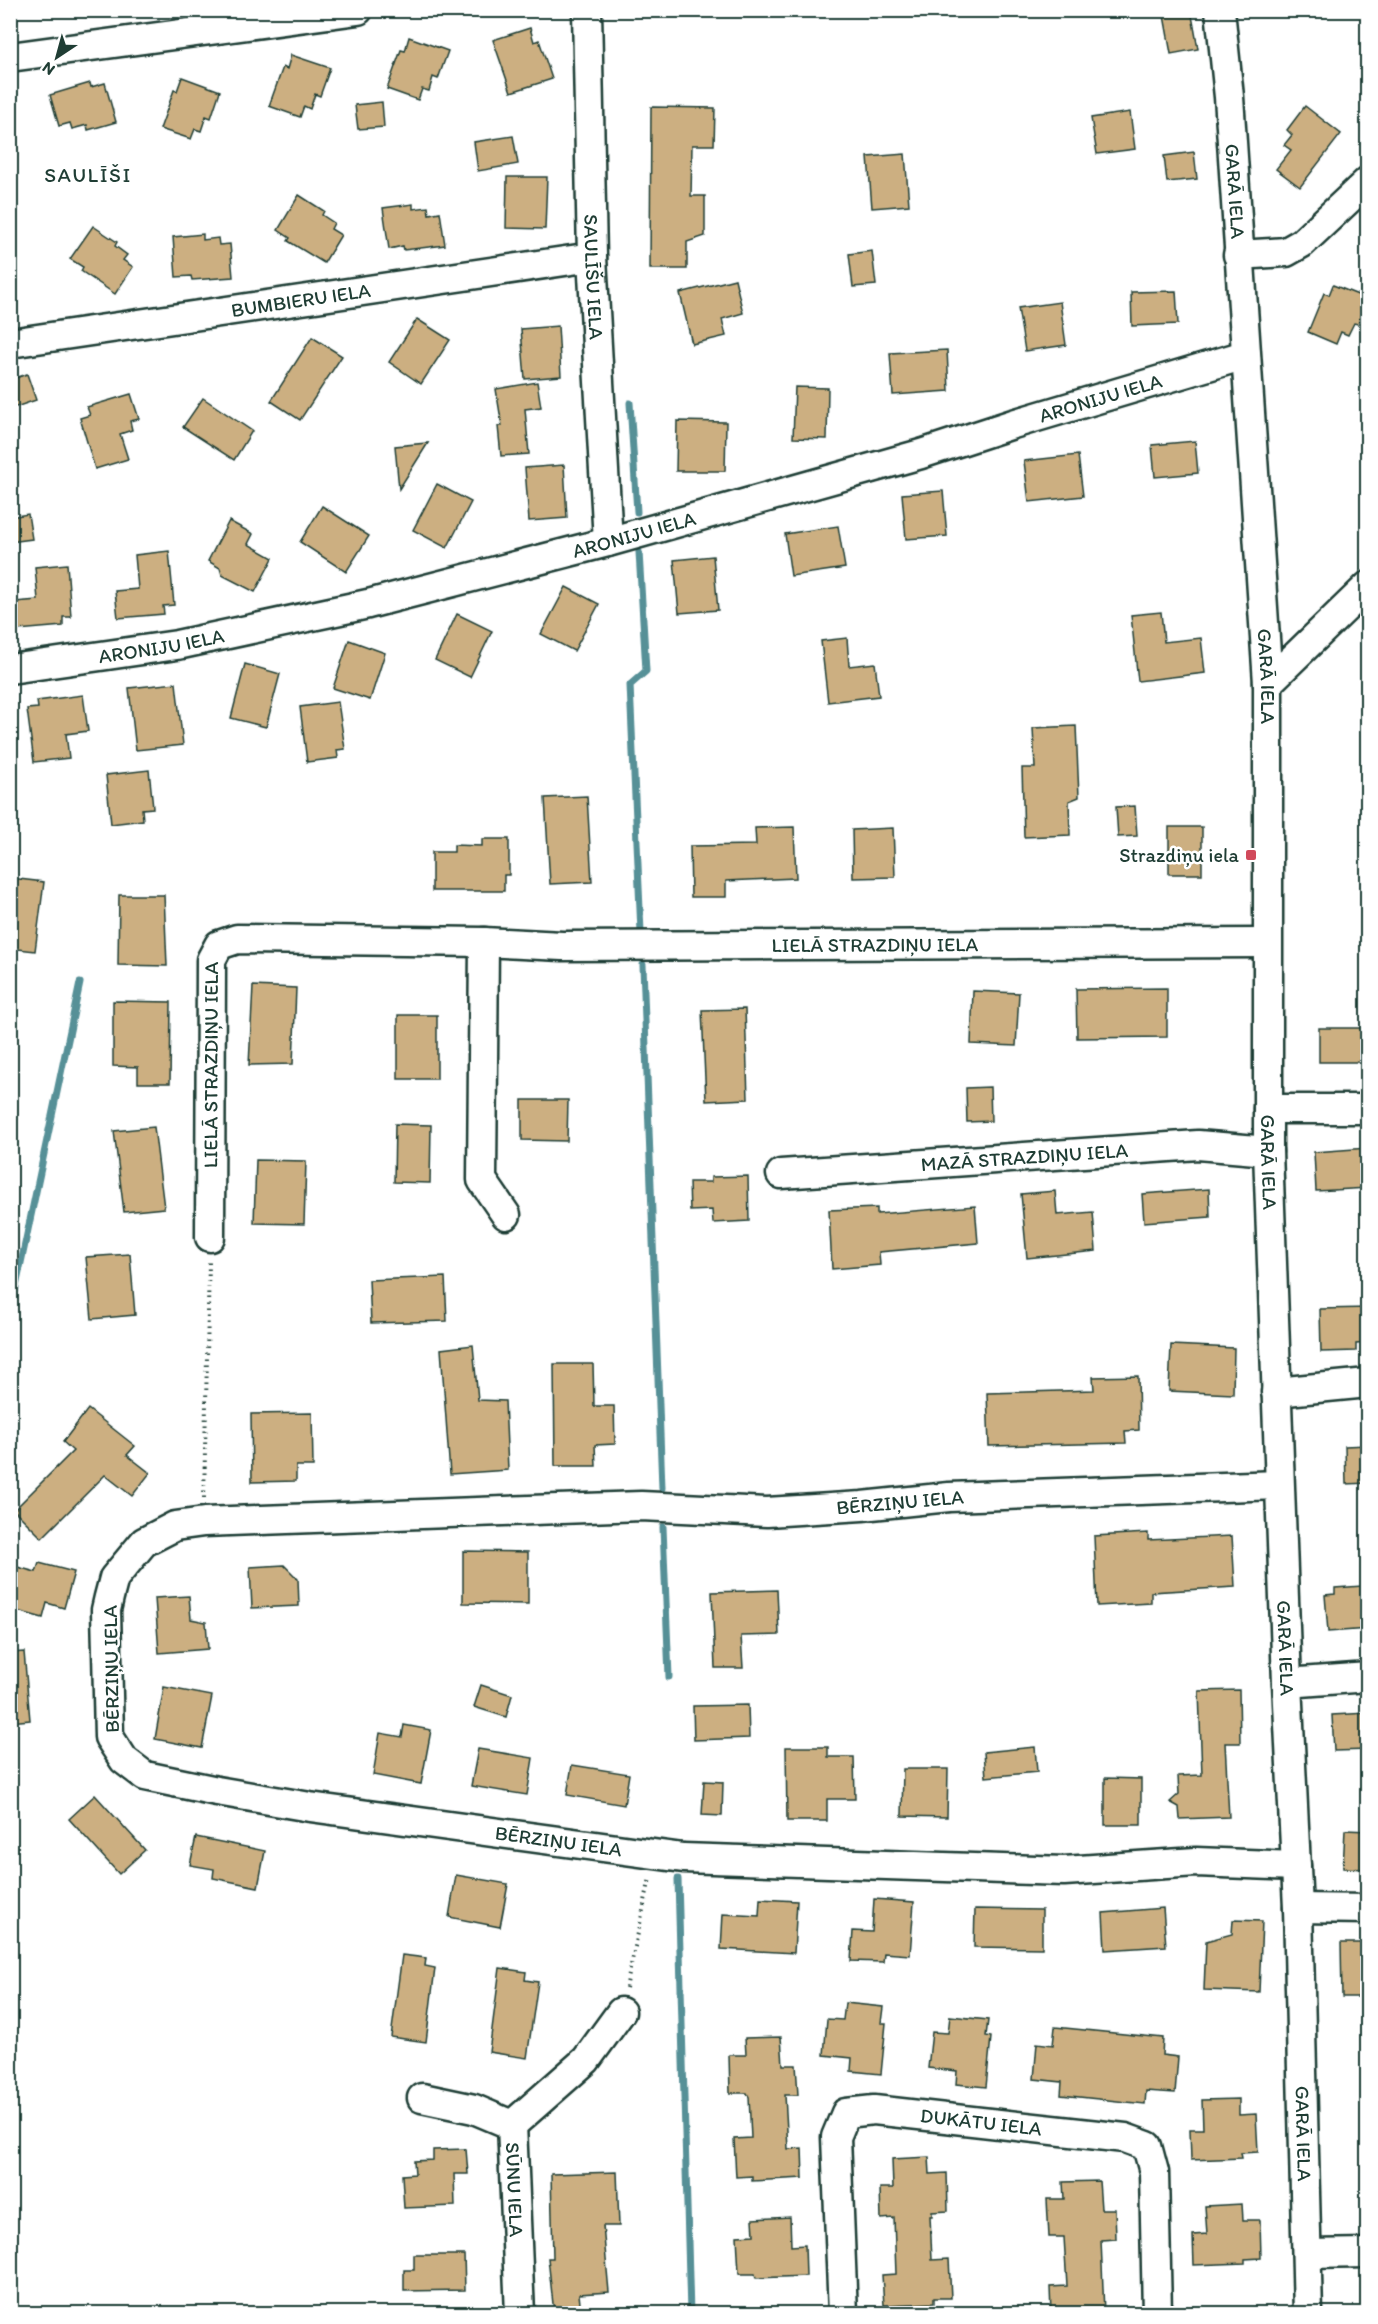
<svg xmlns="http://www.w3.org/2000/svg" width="1378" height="2324" font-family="Itim,sans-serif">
<rect width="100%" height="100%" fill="#fff"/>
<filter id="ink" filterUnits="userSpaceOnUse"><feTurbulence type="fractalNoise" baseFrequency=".0167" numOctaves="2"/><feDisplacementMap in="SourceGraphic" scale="12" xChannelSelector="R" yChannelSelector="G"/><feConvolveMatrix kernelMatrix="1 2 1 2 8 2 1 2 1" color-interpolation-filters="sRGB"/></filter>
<g filter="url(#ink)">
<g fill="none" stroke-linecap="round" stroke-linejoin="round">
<g stroke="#569097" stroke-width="7">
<polyline points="630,403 637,512"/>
<polyline points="639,552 646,671 630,685 641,932"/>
<polyline points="643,965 662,1488"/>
<polyline points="10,1315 80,983"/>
<polyline points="663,1527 669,1677"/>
<polyline points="678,1879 690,2314"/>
</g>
</g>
<g fill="#ccaf81" stroke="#1f3d34" stroke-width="1.5">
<polygon points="1163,10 1191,10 1198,49 1171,54"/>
<polygon points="530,28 534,42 539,40 552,79 511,92 493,40"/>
<polygon points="409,37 448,51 438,79 433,77 429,91 422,89 418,100 387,89 401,50 405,51"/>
<polygon points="291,55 330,68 320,96 315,94 310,109 304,106 300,117 269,106 283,67 287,69"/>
<polygon points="182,77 220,91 211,118 206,116 201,131 195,129 191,139 160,129 174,90 177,91"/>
<polygon points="90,83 91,87 105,83 116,122 88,130 87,125 72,129 70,123 59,126 50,95"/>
<polygon points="382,102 384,127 358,129 355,105"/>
<polygon points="1305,106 1341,134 1300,187 1276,169 1291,150 1284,145 1292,135 1287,130"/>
<polygon points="651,107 715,108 714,145 692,145 691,196 705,196 705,236 687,242 687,269 650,269"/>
<polygon points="1130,112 1135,149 1097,154 1091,118"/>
<polygon points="513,136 518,164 478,171 474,142"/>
<polygon points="1194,152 1197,179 1167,182 1164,156"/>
<polygon points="905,154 909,205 872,208 868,157"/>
<polygon points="507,177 547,177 545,229 506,228"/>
<polygon points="299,195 324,211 322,215 334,223 331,229 341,235 324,263 288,241 290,238 278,230"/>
<polygon points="413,204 413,209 428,207 429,214 440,212 445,245 404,250 403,246 389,249 383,208"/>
<polygon points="93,226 117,242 115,246 127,255 123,260 133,267 115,294 81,271 83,267 70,259"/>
<polygon points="203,234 203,240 218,238 219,245 230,244 233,277 192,280 191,276 176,277 173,237"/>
<polygon points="872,251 876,285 853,287 849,254"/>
<polygon points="735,279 743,313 722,319 726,336 692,344 680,293"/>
<polygon points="1333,285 1368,299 1358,324 1354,323 1348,335 1341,332 1336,344 1308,332 1324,293 1329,295"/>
<polygon points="1176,291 1178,324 1132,326 1131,292"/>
<polygon points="1060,302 1066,345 1025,351 1018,308"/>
<polygon points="417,319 450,340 421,384 389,362"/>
<polygon points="558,326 561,376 525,379 521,329"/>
<polygon points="312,337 342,356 300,420 271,401"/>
<polygon points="947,350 949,391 893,395 890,353"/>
<polygon points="27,374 36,400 10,409 10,380"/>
<polygon points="537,382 541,407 525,409 529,454 501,456 498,426 502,426 496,389"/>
<polygon points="795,387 828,388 827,439 793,438"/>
<polygon points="131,394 139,419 130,421 132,430 120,434 128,459 95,469 80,418 90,415 87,407"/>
<polygon points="203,398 252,431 234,460 183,427"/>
<polygon points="677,421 726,422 725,471 676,471"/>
<polygon points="1195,441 1198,473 1155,477 1152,445"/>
<polygon points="428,443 399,489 395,446"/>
<polygon points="1078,455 1083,496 1029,502 1024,461"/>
<polygon points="564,465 567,518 529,521 525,468"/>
<polygon points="437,484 471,502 447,548 413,530"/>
<polygon points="943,491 947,536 906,539 902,494"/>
<polygon points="322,506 369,536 346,572 300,542"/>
<polygon points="28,514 32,539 10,542 10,517"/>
<polygon points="229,521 253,534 248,544 273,558 255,592 222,575 220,568 208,561"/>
<polygon points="838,526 845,568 791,576 785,534"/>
<polygon points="169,551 174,605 163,606 164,614 118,618 115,591 138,589 135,555"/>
<polygon points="713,556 718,610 679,613 674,560"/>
<polygon points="67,564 71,617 63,617 63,626 18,630 15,602 38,600 35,567"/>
<polygon points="566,587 599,604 574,651 541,634"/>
<polygon points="1161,612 1164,642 1201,638 1205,673 1138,681 1131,615"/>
<polygon points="457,614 492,631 470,677 435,660"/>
<polygon points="847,638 849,666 875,663 879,696 828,702 821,641"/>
<polygon points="349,640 385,653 370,700 333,688"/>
<polygon points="245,664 280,674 266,727 231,718"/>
<polygon points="176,683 183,745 136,750 129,688"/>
<polygon points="83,695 88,731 66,734 69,758 34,762 27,709 38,708 37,701"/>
<polygon points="338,702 345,749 337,750 338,758 307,762 300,707"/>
<polygon points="1076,726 1079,797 1069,801 1070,835 1024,837 1022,768 1035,768 1033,728"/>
<polygon points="149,770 153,808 142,809 143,820 111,824 106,775"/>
<polygon points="587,796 592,882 550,884 545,798"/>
<polygon points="1135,806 1137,836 1118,837 1116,807"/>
<polygon points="794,827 796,878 726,881 726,897 691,897 690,846 756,845 755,828"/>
<rect x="1169" y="827" width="33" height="47"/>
<polygon points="893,828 895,877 853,878 852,830"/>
<polygon points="482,839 509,839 509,875 504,875 504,891 432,891 432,852 454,852 454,845 482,846"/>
<polygon points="10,878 44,882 35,951 10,948"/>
<polygon points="119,895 164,895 167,966 118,965"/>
<polygon points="253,986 296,988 293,1064 249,1065"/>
<polygon points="1167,988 1167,1037 1077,1038 1076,989"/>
<polygon points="973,991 1019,993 1016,1046 971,1044"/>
<polygon points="113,1001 171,1002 170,1083 138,1083 138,1067 113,1066"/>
<polygon points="745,1009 748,1099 706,1101 702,1010"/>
<rect x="398" y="1015" width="39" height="64"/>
<rect x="1319" y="1028" width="49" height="34"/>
<polygon points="990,1087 991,1121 967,1122 966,1088"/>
<polygon points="522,1100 568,1100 567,1141 522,1140"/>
<polygon points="395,1124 431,1125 430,1183 394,1182"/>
<polygon points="154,1127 164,1208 124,1212 114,1131"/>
<polygon points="1368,1148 1368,1188 1316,1191 1314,1152"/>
<polygon points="256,1160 306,1161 304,1224 254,1223"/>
<polygon points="748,1176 749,1221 713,1223 712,1210 690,1211 689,1182 711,1182 711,1177"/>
<polygon points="1209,1189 1210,1217 1144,1222 1142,1194"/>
<polygon points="1055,1191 1057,1215 1093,1212 1096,1251 1027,1258 1021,1194"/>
<polygon points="975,1206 978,1243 879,1252 880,1265 832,1269 829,1210 877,1208 877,1214"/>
<polygon points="130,1254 135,1315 92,1319 86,1257"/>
<polygon points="445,1277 447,1321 371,1323 369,1280"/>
<polygon points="1368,1308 1368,1343 1356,1344 1356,1351 1321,1352 1320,1309"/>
<polygon points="473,1345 478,1400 505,1401 508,1470 450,1474 441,1349"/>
<polygon points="1171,1345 1234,1348 1233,1394 1169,1391"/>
<polygon points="554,1364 593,1364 594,1406 614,1406 615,1444 595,1445 596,1466 555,1466"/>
<polygon points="1138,1376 1139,1430 1125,1431 1126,1443 989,1446 987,1393 1094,1390 1093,1377"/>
<polygon points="88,1409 135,1446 127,1455 150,1473 132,1496 105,1475 42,1538 14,1510 73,1451 63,1442"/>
<polygon points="312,1413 313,1466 296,1466 296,1481 252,1482 251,1414"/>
<polygon points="1368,1445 1368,1483 1346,1484 1345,1446"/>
<polygon points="1148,1533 1148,1540 1232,1536 1235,1587 1151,1592 1151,1603 1097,1606 1094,1536"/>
<polygon points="463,1551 528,1552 528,1604 463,1603"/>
<polygon points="39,1563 74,1572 64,1608 47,1603 43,1618 10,1609 10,1565 36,1572"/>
<polygon points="284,1565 298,1579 299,1606 252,1608 250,1567"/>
<polygon points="1362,1586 1363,1593 1368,1593 1368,1629 1328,1632 1325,1595 1335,1594 1335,1588"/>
<polygon points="777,1590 779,1635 741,1636 743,1668 715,1668 712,1592"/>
<polygon points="189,1596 191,1619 206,1622 208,1649 159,1653 155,1598"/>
<polygon points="24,1652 30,1720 10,1722 10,1653"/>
<polygon points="481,1685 512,1695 506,1717 474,1707"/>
<polygon points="164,1687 212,1696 202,1748 155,1739"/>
<polygon points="1239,1690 1240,1743 1225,1743 1229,1817 1180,1819 1179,1807 1170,1802 1179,1794 1178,1776 1202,1775 1199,1691"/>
<polygon points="748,1705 749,1738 694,1740 693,1706"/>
<polygon points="1368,1713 1368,1750 1334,1751 1332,1715"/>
<polygon points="404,1725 431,1730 421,1784 373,1775 380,1733 402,1737"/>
<polygon points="786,1747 828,1747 828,1757 854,1757 855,1799 827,1799 827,1821 787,1821"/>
<polygon points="1035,1747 1037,1772 986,1777 984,1752"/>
<polygon points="478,1749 533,1758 527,1795 471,1786"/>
<polygon points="572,1765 629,1774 624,1805 567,1795"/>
<polygon points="903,1769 948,1769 947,1817 902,1816"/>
<polygon points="1105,1778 1141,1779 1141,1825 1105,1825"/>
<polygon points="704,1781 723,1782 722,1816 702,1815"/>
<polygon points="95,1795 145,1850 119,1874 69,1819"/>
<polygon points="1345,1830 1368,1831 1368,1869 1343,1868"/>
<polygon points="196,1837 265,1851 258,1887 213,1878 214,1869 190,1865"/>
<polygon points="456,1875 508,1884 500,1927 449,1917"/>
<polygon points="760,1899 797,1901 794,1953 721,1949 723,1914 759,1916"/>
<polygon points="874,1899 914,1902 910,1955 884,1953 883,1962 851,1961 853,1931 872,1932"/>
<polygon points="1163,1908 1166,1946 1105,1950 1103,1913"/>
<polygon points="975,1909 1042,1910 1042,1948 974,1947"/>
<polygon points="1233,1920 1262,1921 1259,1992 1204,1990 1206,1941 1232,1934"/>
<polygon points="1341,1943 1368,1943 1368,1997 1342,1997"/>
<polygon points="402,1955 426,1958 425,1966 435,1968 426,2042 391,2037"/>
<polygon points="500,1968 526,1972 525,1980 538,1982 527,2058 489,2052"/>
<polygon points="845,2003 883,2007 881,2023 886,2023 881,2074 851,2071 852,2058 824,2055 827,2019 843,2020"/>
<polygon points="950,2016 988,2020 986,2036 991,2037 986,2087 956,2084 957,2071 928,2068 932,2032 948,2033"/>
<polygon points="1055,2027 1163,2038 1162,2055 1178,2057 1175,2093 1146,2091 1145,2104 1061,2095 1062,2082 1034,2079 1037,2043 1053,2045"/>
<polygon points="781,2037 783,2065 796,2065 798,2095 785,2095 788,2149 802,2148 803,2178 752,2181 752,2176 736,2177 734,2139 751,2138 749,2097 747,2093 730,2093 729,2055 746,2055 745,2038"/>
<polygon points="1239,2099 1239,2115 1256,2114 1258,2152 1241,2153 1242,2158 1191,2160 1190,2129 1203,2129 1202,2100"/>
<polygon points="466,2149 468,2174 454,2174 455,2206 404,2208 402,2175 415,2174 414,2161 433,2160 433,2150"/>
<polygon points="929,2157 930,2174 947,2173 948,2211 932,2212 932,2216 930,2216 932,2260 949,2259 951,2298 934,2298 934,2303 884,2305 882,2275 896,2274 894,2218 881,2219 880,2188 893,2188 892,2159"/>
<polygon points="617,2172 619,2226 603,2226 609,2292 579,2294 581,2313 554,2313 548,2258 553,2258 551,2174"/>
<polygon points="1099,2181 1101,2209 1115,2209 1116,2239 1101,2240 1104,2313 1051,2313 1050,2287 1067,2286 1064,2237 1049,2237 1047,2199 1064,2199 1063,2182"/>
<polygon points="1242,2204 1243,2220 1260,2220 1261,2258 1245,2259 1245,2263 1194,2265 1193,2235 1207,2234 1205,2206"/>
<polygon points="790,2217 791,2246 805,2245 806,2276 756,2278 755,2274 739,2274 737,2236 754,2235 753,2219"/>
<polygon points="414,2255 464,2255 465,2290 404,2291 404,2270 414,2270"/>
</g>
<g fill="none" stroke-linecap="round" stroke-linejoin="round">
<g stroke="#1f3d34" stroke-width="33">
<g id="minor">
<path id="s1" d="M 587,10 L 592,257 L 608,542"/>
<path id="s2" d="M 1220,10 L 1229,97 L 1268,683 L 1268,1151 L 1287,1683 L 1298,1908 L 1308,2314"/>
<polyline points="10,57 358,10"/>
<polyline points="1238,255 1286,252 1302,243 1368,181"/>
<path id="s3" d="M 10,343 L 592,257"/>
<path id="s4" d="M 10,669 L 177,645 L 368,604 L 608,542 L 921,454 L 1013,424 L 1245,355"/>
<polyline points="1268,683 1368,586"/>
<polyline points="484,942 482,1180 506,1215"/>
<polyline points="1268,1109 1368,1109"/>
<path id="s5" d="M 781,1174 L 1198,1145 L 1268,1151"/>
<path id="s6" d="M 210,1237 L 211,960 L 219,945 L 237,939 L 484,942 L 562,946 L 1267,943"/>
<polyline points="1276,1392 1368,1383"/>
<path id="s7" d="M 1279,1485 L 949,1497 L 862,1506 L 767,1512 L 641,1506 L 204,1522 L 175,1526 L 144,1542 L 114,1578 L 109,1597 L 106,1610 L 109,1737 L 124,1760 L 145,1776 L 217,1791 L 310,1807 L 683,1858 L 1064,1871 L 1196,1862 L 1296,1866"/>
<polyline points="1287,1683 1368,1677"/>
<polyline points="1298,1908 1368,1909"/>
<path id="s8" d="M 422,2098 L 474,2109 L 512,2125 L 520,2314"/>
<polyline points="512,2125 586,2060 621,2012"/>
<polyline points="1307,2254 1368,2253"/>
<path id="s9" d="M 843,2314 L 836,2137 L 846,2113 L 874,2110 L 1125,2138 L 1147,2146 L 1154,2172 L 1157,2314"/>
</g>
</g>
<g stroke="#1f3d34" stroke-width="4" stroke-dasharray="1.5 4.5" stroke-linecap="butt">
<polyline points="204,1498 209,1262"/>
<polyline points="626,1988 650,1878"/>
</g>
<use href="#minor" stroke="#fff" stroke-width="28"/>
</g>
</g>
<rect fill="#d1495b" stroke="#fff" stroke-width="2" x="1245" y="849" width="12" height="12" rx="3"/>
<g text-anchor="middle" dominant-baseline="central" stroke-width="5" stroke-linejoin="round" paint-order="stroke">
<g font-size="20" fill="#1f3d34" stroke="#fff">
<text stroke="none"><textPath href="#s2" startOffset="182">GARĀ IELA</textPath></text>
<text stroke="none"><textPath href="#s1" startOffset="267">SAULĪŠU IELA</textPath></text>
<text stroke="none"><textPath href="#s3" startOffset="294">BUMBIERU IELA</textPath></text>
<text stroke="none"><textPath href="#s4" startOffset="1125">ARONIJU IELA</textPath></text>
<text stroke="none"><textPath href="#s4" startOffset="639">ARONIJU IELA</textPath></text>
<text stroke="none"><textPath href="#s4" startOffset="153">ARONIJU IELA</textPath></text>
<text stroke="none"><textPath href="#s2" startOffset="668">GARĀ IELA</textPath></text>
<text stroke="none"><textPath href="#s6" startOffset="951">LIELĀ STRAZDIŅU IELA</textPath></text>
<text stroke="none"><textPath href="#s6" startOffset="172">LIELĀ STRAZDIŅU IELA</textPath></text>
<text stroke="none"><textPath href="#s5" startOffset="244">MAZĀ STRAZDIŅU IELA</textPath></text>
<text stroke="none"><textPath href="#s2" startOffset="1154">GARĀ IELA</textPath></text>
<text transform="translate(900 1502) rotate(-5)">BĒRZIŅU IELA</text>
<text stroke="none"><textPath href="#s2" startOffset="1640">GARĀ IELA</textPath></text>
<text transform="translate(111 1669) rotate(-91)">BĒRZIŅU IELA</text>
<text stroke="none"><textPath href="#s7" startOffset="1820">BĒRZIŅU IELA</textPath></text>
<text stroke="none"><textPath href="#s9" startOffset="339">DUKĀTU IELA</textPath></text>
<text stroke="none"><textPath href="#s2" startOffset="2126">GARĀ IELA</textPath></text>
<text stroke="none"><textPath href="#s8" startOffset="159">SŪNU IELA</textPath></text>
</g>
<g font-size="20" fill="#1f3d34" stroke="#fff" text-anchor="end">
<text x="1239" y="855">Strazdiņu iela</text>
</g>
<g font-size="21" letter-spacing="1.5" fill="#1f3d34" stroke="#fff">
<text x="88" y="174">SAULĪŠI</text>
</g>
</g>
<rect width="1378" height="2324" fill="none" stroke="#fff" stroke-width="36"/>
<rect x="18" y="18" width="1342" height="2288" fill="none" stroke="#1f3d34" stroke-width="2" filter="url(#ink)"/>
<g transform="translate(57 57) rotate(216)" stroke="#ffffff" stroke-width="4.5" paint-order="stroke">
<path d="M0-4.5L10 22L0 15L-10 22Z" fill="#1f3d34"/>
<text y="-9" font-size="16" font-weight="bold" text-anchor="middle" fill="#1f3d34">N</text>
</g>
</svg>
